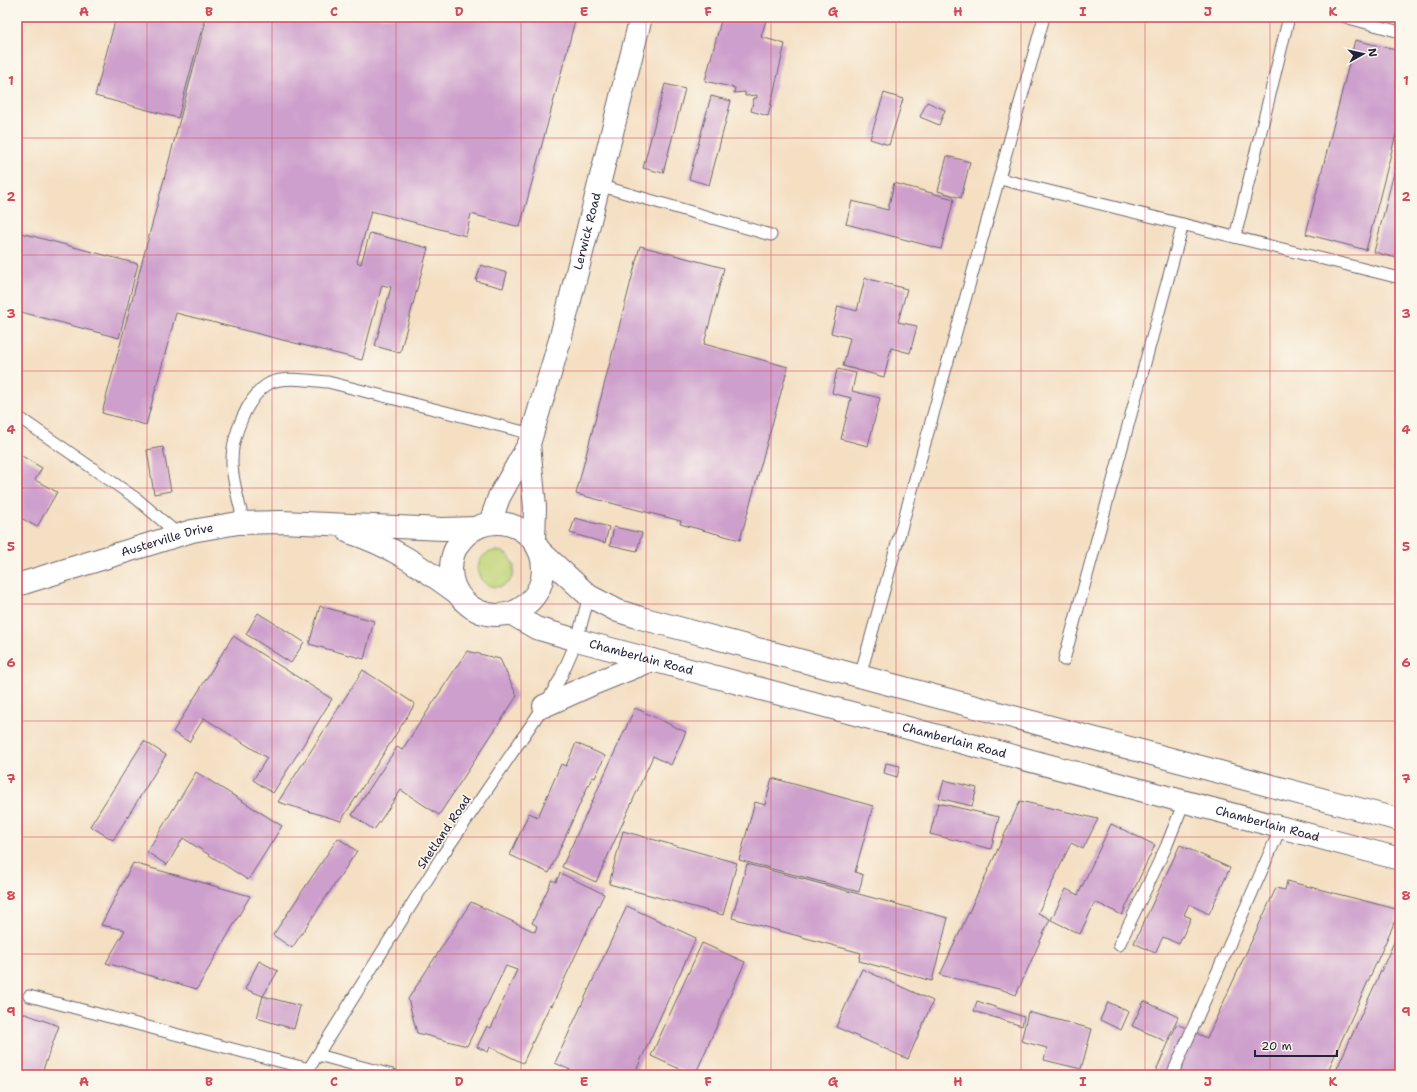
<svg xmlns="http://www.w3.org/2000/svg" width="1417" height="1092" font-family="'Shantell Sans',sans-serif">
<rect width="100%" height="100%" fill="#fbf7ec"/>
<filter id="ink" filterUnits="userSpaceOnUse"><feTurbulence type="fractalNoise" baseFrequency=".025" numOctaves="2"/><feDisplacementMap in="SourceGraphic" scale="8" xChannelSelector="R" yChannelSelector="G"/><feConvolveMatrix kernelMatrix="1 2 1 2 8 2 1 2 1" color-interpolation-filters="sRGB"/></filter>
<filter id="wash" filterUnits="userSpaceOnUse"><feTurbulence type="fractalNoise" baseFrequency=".012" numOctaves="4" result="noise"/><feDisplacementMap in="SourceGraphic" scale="16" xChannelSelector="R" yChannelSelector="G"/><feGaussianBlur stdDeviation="0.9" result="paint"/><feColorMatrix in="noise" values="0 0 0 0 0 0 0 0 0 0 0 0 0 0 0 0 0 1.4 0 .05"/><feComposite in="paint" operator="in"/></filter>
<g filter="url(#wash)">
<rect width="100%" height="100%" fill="#f4dfc3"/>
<circle fill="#c0d477" stroke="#717b59" cx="496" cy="569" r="18"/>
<g id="blocks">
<g fill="#cd9fcc">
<polygon points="116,17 205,17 178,118 95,96"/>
<polygon points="207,17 576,17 520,227 471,214 466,236 371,211 357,262 361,264 370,233 428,248 400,353 375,346 391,287 382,285 362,360 176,313 146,425 102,413"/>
<polygon points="722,17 767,17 761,37 785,44 768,116 751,111 754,98 757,98 757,95 745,96 745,92 734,93 735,88 705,81"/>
<polygon points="1355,40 1400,51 1400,119 1366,250 1306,234"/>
<polygon points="665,84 685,89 663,173 643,168"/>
<polygon points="884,93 903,99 889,145 870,139"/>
<polygon points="711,96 731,101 709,185 689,179"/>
<polygon points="927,102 945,110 939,125 920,117"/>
<polygon points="1399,153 1400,153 1400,259 1374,252"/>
<polygon points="947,156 970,162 961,198 938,191"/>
<polygon points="894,183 954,199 941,249 846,224 852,201 888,210"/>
<polygon points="17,232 138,264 119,338 17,311"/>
<polygon points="640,246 724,268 704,344 788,367 740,540 680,524 681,521 576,494"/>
<polygon points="481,265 507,273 503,288 476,281"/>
<polygon points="865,278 907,289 898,322 917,326 910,353 891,348 884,377 843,366 850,338 831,333 838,306 857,311"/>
<polygon points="837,369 856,373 852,391 880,398 868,446 841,439 851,398 832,393"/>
<polygon points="163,447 171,491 154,494 147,450"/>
<polygon points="17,453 42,468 35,480 57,492 37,527 17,516"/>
<polygon points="575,518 609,527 605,543 570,533"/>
<polygon points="614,527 642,533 637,551 610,545"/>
<polygon points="320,606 374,621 364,659 309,644"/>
<polygon points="258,613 304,642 291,663 246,634"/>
<polygon points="233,636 332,699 273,793 253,780 267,758 204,718 189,742 173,732"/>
<polygon points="467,651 500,659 517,696 439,815 401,790 374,830 352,815 397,747 402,750"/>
<polygon points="363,670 415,704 341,821 278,802"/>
<polygon points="635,708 686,732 671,765 653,756 596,882 562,867"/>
<polygon points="144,741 166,755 113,840 90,826"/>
<polygon points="576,743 605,756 595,778 592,777 549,873 510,855 529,813 538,817 561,764 566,766"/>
<polygon points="886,763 900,766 897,777 884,773"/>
<polygon points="196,772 282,826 248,880 183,838 167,865 147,852"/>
<polygon points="772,778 873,806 855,872 863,875 859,892 739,860 755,802 765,805"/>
<polygon points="944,780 977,788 972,806 939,798"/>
<polygon points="1020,801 1098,819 1083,849 1071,843 1038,913 1050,919 1016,995 1003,990 940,975"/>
<polygon points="938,803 999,817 991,849 930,834"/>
<polygon points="1111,824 1155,845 1122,915 1095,902 1080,934 1051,920 1066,889 1078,895"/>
<polygon points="623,831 737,863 723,915 609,884"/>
<polygon points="338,838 357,851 292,948 273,935"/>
<polygon points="1180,845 1230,868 1209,914 1189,904 1184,915 1191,918 1179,944 1163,937 1155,953 1134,943"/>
<polygon points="133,863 250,896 197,989 106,963 125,930 101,925"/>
<polygon points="747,864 948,918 932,981 859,961 861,953 732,918"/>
<polygon points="560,873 604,894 552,1006 550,1005 523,1063 490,1047 488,1052 477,1047 487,1026 491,1028 517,970 506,966 467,1046 417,1033 408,999 471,902 535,932 537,926 532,923 552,880 556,882"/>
<polygon points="1287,881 1400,910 1326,1075 1154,1075 1177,1024 1207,1038 1276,888 1285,890"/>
<polygon points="627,906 696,938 634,1075 601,1075 593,1071 591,1075 581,1075 555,1063"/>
<polygon points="1400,929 1400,1075 1334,1075"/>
<polygon points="702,943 745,962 695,1075 693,1075 651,1056"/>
<polygon points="259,961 278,971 263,996 245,989"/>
<polygon points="862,969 933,1001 908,1059 836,1027"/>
<polygon points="263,996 300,1006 294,1029 257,1018"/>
<polygon points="977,1001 1024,1017 1022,1026 974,1011"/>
<polygon points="1144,1001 1178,1017 1167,1042 1132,1026"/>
<polygon points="1108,1002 1129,1012 1121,1030 1100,1020"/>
<polygon points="17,1011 59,1026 41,1075 17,1075"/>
<polygon points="1028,1012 1092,1029 1081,1069 1044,1060 1047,1048 1021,1041"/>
</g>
</g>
</g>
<g filter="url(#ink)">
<use href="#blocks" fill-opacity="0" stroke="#6c646b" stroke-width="1"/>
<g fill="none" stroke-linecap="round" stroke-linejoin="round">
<g stroke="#6c646b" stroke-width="13">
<g id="service">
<polyline points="1345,17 1400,32"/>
<polyline points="1000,179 1400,278"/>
<polyline points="598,185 771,235"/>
<polyline points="1235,237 1289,17"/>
<polyline points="17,416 137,499 179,535"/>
<path d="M 244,523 C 240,506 232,480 232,463 C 231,439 247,395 270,383 C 285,376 312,381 328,382 L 532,434"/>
<polyline points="1064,660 1183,224"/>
<polyline points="860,676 1044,17"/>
<polyline points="1119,945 1166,847 1184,802"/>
<polyline points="29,996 309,1069"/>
<polyline points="318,1055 392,1075"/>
<polyline points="305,1075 442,856 544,706 560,679 577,640 589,596"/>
<polyline points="1172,1075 1281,827"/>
</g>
</g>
<g stroke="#6c646b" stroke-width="24">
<g id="minor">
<polyline points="529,444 535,507 534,541"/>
<path id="s1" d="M 490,523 L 499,497 L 529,444 L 532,434 L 560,340 L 641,17"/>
</g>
</g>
<g stroke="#6c646b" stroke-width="24">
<g id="tertiary">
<circle cx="497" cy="569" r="46"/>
<path d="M 349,532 C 392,546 420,566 456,592"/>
<polyline points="539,550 589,596 618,611 641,618 1400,820"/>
<path id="s2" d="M 17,585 L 192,531 L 238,523 L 281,522 L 443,529 L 476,528"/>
<path id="s3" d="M 512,614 L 536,628 L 577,640 L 1400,859"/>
<polyline points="544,706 595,683 652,660"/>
</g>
</g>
<use href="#service" stroke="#fff" stroke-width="11"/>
<use href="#minor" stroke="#fff" stroke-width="22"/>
<use href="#tertiary" stroke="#fff" stroke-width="22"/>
</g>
</g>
<path fill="none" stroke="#d1495b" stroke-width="1" stroke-opacity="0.55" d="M 147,17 L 147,1075M 272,17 L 272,1075M 396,17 L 396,1075M 521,17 L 521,1075M 646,17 L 646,1075M 771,17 L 771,1075M 896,17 L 896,1075M 1021,17 L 1021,1075M 1145,17 L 1145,1075M 1270,17 L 1270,1075M 17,138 L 1400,138M 17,255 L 1400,255M 17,371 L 1400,371M 17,488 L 1400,488M 17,604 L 1400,604M 17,721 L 1400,721M 17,837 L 1400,837M 17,954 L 1400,954"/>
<g text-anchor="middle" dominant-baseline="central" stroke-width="3.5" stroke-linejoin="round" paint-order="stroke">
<g font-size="12" fill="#22223b" stroke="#fbf7ec">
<text stroke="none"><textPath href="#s1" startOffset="309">Lerwick Road</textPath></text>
<text stroke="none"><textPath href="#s2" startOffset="157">Austerville Drive</textPath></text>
<text stroke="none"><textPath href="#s3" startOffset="137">Chamberlain Road</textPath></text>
<text stroke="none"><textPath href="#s3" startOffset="461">Chamberlain Road</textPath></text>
<text stroke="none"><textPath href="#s3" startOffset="785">Chamberlain Road</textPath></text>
<text transform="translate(444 832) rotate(-56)">Shetland Road</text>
</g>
</g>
<rect width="1417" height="1092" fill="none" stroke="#fbf7ec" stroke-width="44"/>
<g transform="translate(1363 54) rotate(82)" stroke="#fbf7ec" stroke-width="3" paint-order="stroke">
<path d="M0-3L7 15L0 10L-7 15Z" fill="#22223b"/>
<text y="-6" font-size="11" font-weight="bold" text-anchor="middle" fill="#22223b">N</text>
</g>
<path d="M1255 1050v6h82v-6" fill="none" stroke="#22223b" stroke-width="2"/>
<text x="1261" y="1050" font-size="12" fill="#22223b" stroke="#fbf7ec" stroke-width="3" paint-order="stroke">20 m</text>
<rect x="22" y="22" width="1373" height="1048" fill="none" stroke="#d1495b" stroke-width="1.5"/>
<g font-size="13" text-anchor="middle" font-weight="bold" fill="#d1495b">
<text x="84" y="16">A</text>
<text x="209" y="16">B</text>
<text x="334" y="16">C</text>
<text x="459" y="16">D</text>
<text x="584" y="16">E</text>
<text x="708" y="16">F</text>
<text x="833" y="16">G</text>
<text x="958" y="16">H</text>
<text x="1083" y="16">I</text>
<text x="1208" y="16">J</text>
<text x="1333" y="16">K</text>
<text x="11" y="85">1</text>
<text x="1406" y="85">1</text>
<text x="11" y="201">2</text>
<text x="1406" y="201">2</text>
<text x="11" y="318">3</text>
<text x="1406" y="318">3</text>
<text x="11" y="434">4</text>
<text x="1406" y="434">4</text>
<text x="11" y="551">5</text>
<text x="1406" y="551">5</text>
<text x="11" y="667">6</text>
<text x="1406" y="667">6</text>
<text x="11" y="783">7</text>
<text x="1406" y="783">7</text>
<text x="11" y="900">8</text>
<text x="1406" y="900">8</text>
<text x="11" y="1016">9</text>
<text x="1406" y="1016">9</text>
<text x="84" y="1086">A</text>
<text x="209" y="1086">B</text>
<text x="334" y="1086">C</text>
<text x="459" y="1086">D</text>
<text x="584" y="1086">E</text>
<text x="708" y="1086">F</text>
<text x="833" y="1086">G</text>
<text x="958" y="1086">H</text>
<text x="1083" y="1086">I</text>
<text x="1208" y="1086">J</text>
<text x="1333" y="1086">K</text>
</g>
</svg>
